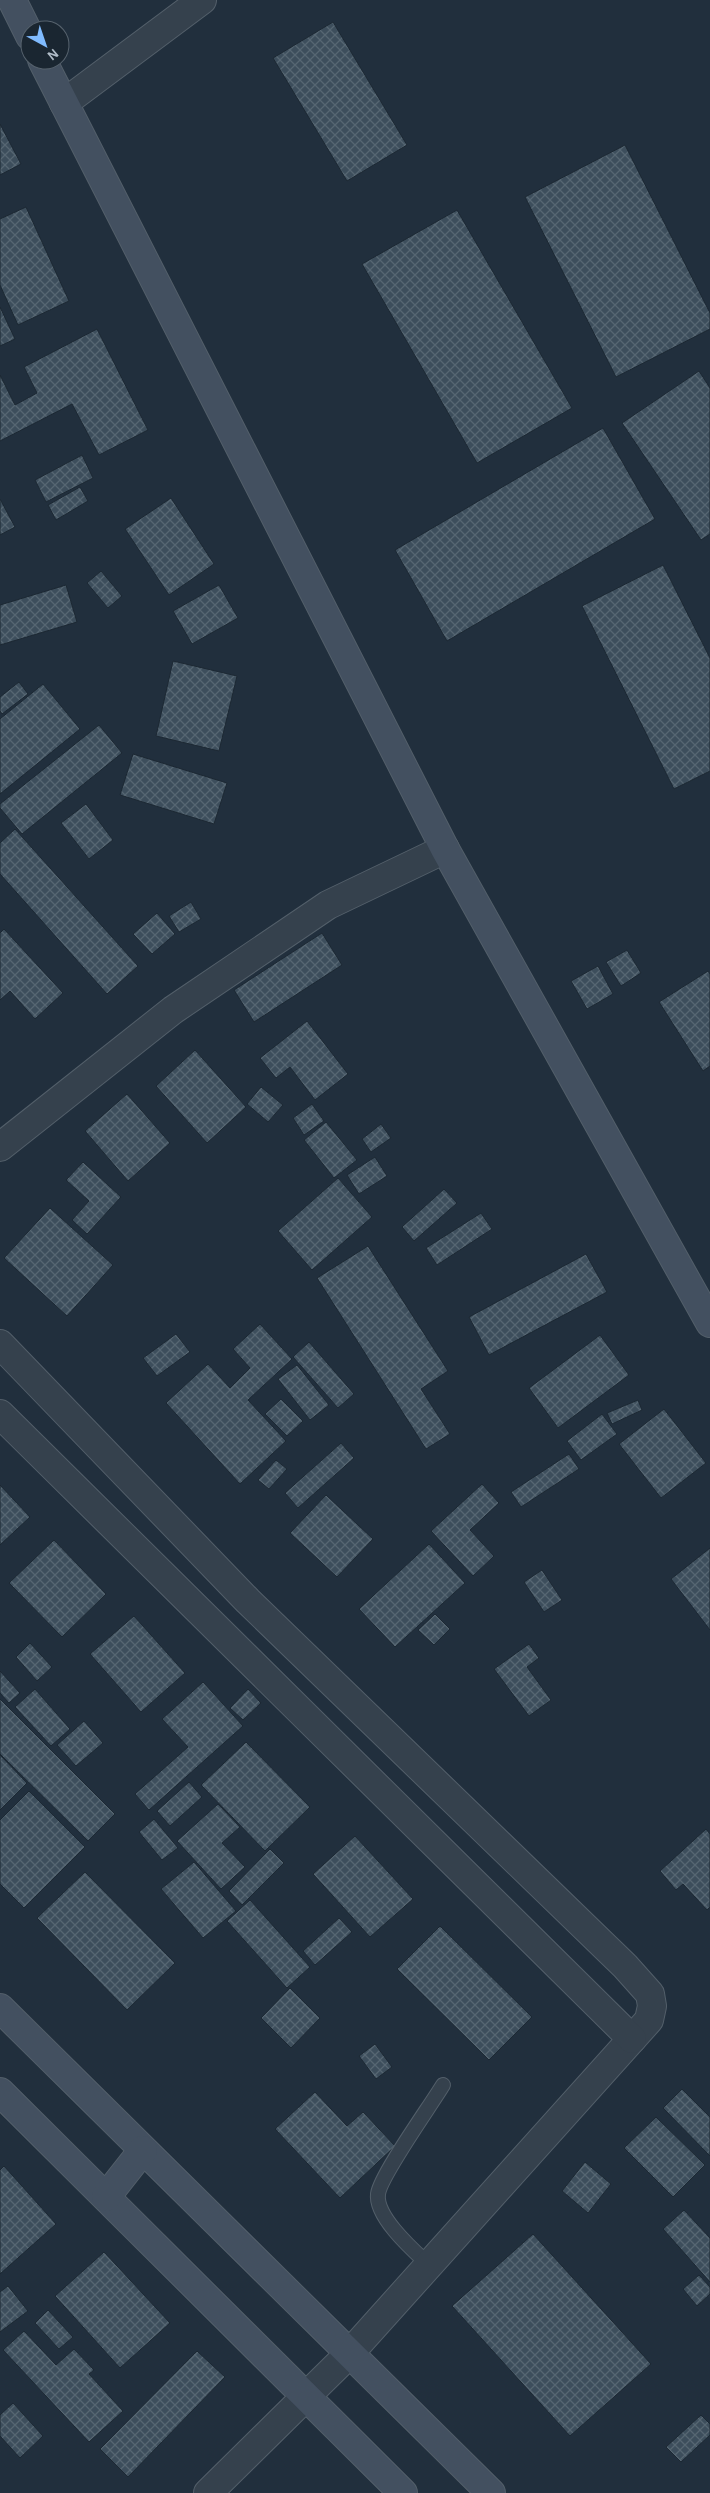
<svg xmlns="http://www.w3.org/2000/svg" width="710" height="2493" font-family="'Alegreya Sans',sans-serif">
<defs>
<pattern id="building-cross-hatch" width="8" height="8" patternUnits="userSpaceOnUse" patternTransform="scale(1.25)"><rect width="8" height="8" fill="#3d4e5c"/><path d="M0 0l8 8M0 8l8-8" fill="none" stroke="#566672"/></pattern>
</defs>
<rect width="100%" height="100%" fill="#212f3d"/>
<g fill="url(#building-cross-hatch)" stroke="#1c2833">
<polygon points="333,22 407,145 347,181 273,58"/>
<polygon points="0,124 21,164 0,175"/>
<polygon points="625,145 710,313 710,329 616,377 525,197"/>
<polygon points="26,207 69,301 18,325 0,285 0,219"/>
<polygon points="457,210 572,408 477,463 362,264"/>
<polygon points="0,307 15,339 0,346"/>
<polygon points="97,329 148,430 99,455 72,404 0,441 0,375 15,405 37,393 24,367"/>
<polygon points="699,371 710,388 710,534 701,540 622,423"/>
<polygon points="603,428 655,519 447,641 395,550"/>
<polygon points="82,455 93,478 46,502 35,480"/>
<polygon points="80,487 88,501 56,520 48,505"/>
<polygon points="171,498 214,564 169,595 125,529"/>
<polygon points="0,499 15,527 0,535"/>
<polygon points="663,565 710,658 710,771 674,789 582,606"/>
<polygon points="101,571 122,596 108,608 87,583"/>
<polygon points="66,585 77,622 0,645 0,605"/>
<polygon points="219,585 238,618 192,644 173,611"/>
<polygon points="173,661 237,676 219,751 156,736"/>
<polygon points="19,682 28,694 2,714 0,711 0,697"/>
<polygon points="43,684 80,729 0,794 0,719"/>
<polygon points="99,725 122,753 22,834 0,808 0,804"/>
<polygon points="133,754 227,783 214,824 120,795"/>
<polygon points="86,804 113,840 89,859 61,823"/>
<polygon points="15,829 138,966 107,994 0,874 0,843"/>
<polygon points="191,902 201,919 179,932 169,916"/>
<polygon points="157,913 175,934 152,954 133,934"/>
<polygon points="4,929 63,993 35,1019 10,991 0,1000 0,933"/>
<polygon points="322,933 342,965 254,1022 234,990"/>
<polygon points="627,950 641,973 621,986 606,962"/>
<polygon points="598,966 613,994 587,1009 571,981"/>
<polygon points="708,971 710,974 710,1066 703,1071 659,1002"/>
<polygon points="307,1021 348,1074 315,1100 290,1067 276,1078 260,1058"/>
<polygon points="195,1050 246,1107 207,1143 156,1086"/>
<polygon points="261,1087 283,1105 268,1122 247,1104"/>
<polygon points="127,1094 170,1143 128,1181 85,1131"/>
<polygon points="312,1104 324,1121 304,1135 293,1118"/>
<polygon points="326,1122 357,1160 334,1178 304,1140"/>
<polygon points="381,1124 391,1138 371,1152 362,1139"/>
<polygon points="375,1157 387,1176 359,1194 347,1175"/>
<polygon points="83,1162 121,1197 87,1234 72,1220 89,1201 66,1180"/>
<polygon points="338,1178 372,1217 312,1270 278,1231"/>
<polygon points="444,1189 457,1203 414,1241 402,1227"/>
<polygon points="50,1208 113,1265 67,1316 4,1258"/>
<polygon points="481,1213 492,1229 437,1265 426,1248"/>
<polygon points="368,1246 448,1371 421,1389 450,1434 426,1449 317,1278"/>
<polygon points="586,1254 607,1292 489,1355 469,1317"/>
<polygon points="260,1324 292,1359 248,1400 286,1441 240,1484 166,1403 208,1364 230,1388 250,1368 233,1349"/>
<polygon points="176,1334 190,1352 157,1376 143,1358"/>
<polygon points="600,1335 629,1375 558,1428 529,1388"/>
<polygon points="309,1342 354,1394 338,1408 293,1357"/>
<polygon points="297,1365 329,1405 310,1420 278,1379"/>
<polygon points="281,1399 303,1421 287,1436 265,1414"/>
<polygon points="638,1400 642,1410 612,1424 607,1413"/>
<polygon points="664,1409 706,1463 661,1498 619,1444"/>
<polygon points="602,1414 617,1434 581,1460 567,1441"/>
<polygon points="341,1443 354,1458 298,1508 285,1493"/>
<polygon points="569,1454 579,1469 521,1507 511,1492"/>
<polygon points="276,1460 287,1469 269,1489 258,1480"/>
<polygon points="482,1484 499,1503 470,1530 494,1556 473,1576 431,1531"/>
<polygon points="0,1485 30,1517 0,1545"/>
<polygon points="326,1495 373,1539 337,1577 290,1533"/>
<polygon points="54,1540 106,1594 62,1637 9,1583"/>
<polygon points="429,1544 465,1583 395,1647 359,1609"/>
<polygon points="710,1548 710,1630 671,1579"/>
<polygon points="542,1570 562,1600 544,1612 524,1582"/>
<polygon points="435,1614 450,1629 434,1645 418,1630"/>
<polygon points="134,1616 185,1673 141,1712 90,1654"/>
<polygon points="30,1643 52,1667 37,1681 16,1657"/>
<polygon points="529,1644 539,1658 527,1667 551,1700 529,1716 494,1669"/>
<polygon points="0,1671 20,1693 9,1703 0,1693"/>
<polygon points="203,1682 243,1726 149,1810 135,1794 188,1747 162,1719"/>
<polygon points="35,1689 70,1729 51,1746 15,1707"/>
<polygon points="248,1689 261,1703 243,1720 230,1708"/>
<polygon points="0,1699 115,1814 88,1841 0,1754"/>
<polygon points="84,1721 103,1743 76,1766 57,1745"/>
<polygon points="246,1742 310,1807 265,1851 201,1785"/>
<polygon points="0,1755 27,1783 0,1810"/>
<polygon points="189,1782 202,1797 170,1826 157,1811"/>
<polygon points="29,1791 85,1847 24,1908 0,1884 0,1820"/>
<polygon points="218,1804 240,1827 222,1843 245,1867 221,1889 177,1841"/>
<polygon points="154,1819 178,1848 162,1860 139,1832"/>
<polygon points="706,1829 710,1834 710,1907 707,1910 683,1884 676,1890 660,1871"/>
<polygon points="355,1836 413,1899 370,1937 313,1874"/>
<polygon points="270,1849 284,1863 242,1905 229,1891"/>
<polygon points="194,1862 236,1911 203,1938 161,1889"/>
<polygon points="85,1872 175,1963 127,2010 37,1918"/>
<polygon points="250,1900 310,1967 287,1988 227,1921"/>
<polygon points="339,1918 352,1932 315,1965 303,1951"/>
<polygon points="440,1926 532,2017 489,2060 397,1969"/>
<polygon points="290,1988 320,2018 291,2048 261,2018"/>
<polygon points="375,2044 392,2067 376,2079 359,2056"/>
<polygon points="682,2089 710,2117 710,2156 663,2108"/>
<polygon points="315,2092 347,2126 363,2112 395,2146 340,2198 275,2129"/>
<polygon points="656,2117 705,2165 673,2197 624,2148"/>
<polygon points="585,2162 611,2184 588,2213 562,2191"/>
<polygon points="4,2166 56,2224 0,2274 0,2170"/>
<polygon points="684,2210 710,2238 710,2282 663,2229"/>
<polygon points="533,2234 651,2364 570,2436 452,2306"/>
<polygon points="104,2252 170,2323 120,2368 55,2296"/>
<polygon points="699,2275 710,2287 710,2294 697,2306 683,2289"/>
<polygon points="8,2286 28,2311 0,2332 0,2292"/>
<polygon points="48,2310 73,2337 59,2349 35,2323"/>
<polygon points="24,2331 56,2365 74,2349 94,2370 89,2374 123,2411 89,2442 3,2350"/>
<polygon points="197,2351 225,2377 128,2477 100,2449"/>
<polygon points="13,2403 43,2436 20,2458 0,2436 0,2415"/>
<polygon points="701,2415 710,2424 710,2435 681,2462 666,2447"/>
</g>
<g fill="none" stroke-linecap="round" stroke-linejoin="round">
<g stroke="#535f6a" stroke-width="16">
<path id="lane" d="M 429,2265 C 414,2251 375,2217 378,2194 C 380,2176 431,2105 443,2085"/>
</g>
<g stroke="#535f6a" stroke-width="30">
<g id="street">
<polyline points="64,103 202,0"/>
<polyline points="0,1147 173,1010 328,905 445,849"/>
<polyline points="0,1344 248,1601 625,1966 650,1994 652,2006 649,2020 349,2354 208,2493"/>
<polyline points="0,1414 632,2039"/>
</g>
</g>
<g stroke="#535f6a" stroke-width="30">
<g id="secondary">
<polyline points="12,0 30,36"/>
<polyline points="42,60 445,849 710,1323"/>
<polyline points="0,2008 491,2493"/>
<polyline points="0,2092 403,2493"/>
<polyline points="106,2197 143,2150"/>
</g>
</g>
<use href="#lane" stroke="#35414d" stroke-width="14"/>
<use href="#street" stroke="#35414d" stroke-width="28"/>
<use href="#secondary" stroke="#435060" stroke-width="28"/>
</g>
<g transform="translate(45 45) rotate(140)"><circle r="24" fill="#1a2631" stroke="#56626d"/>
<path d="M0-4L9 19L0 12L-9 19Z" fill="#80bbfe"/>
<text y="-8" font-size="14" font-weight="bold" text-anchor="middle" fill="#b0bcc8">N</text>
</g>
</svg>
